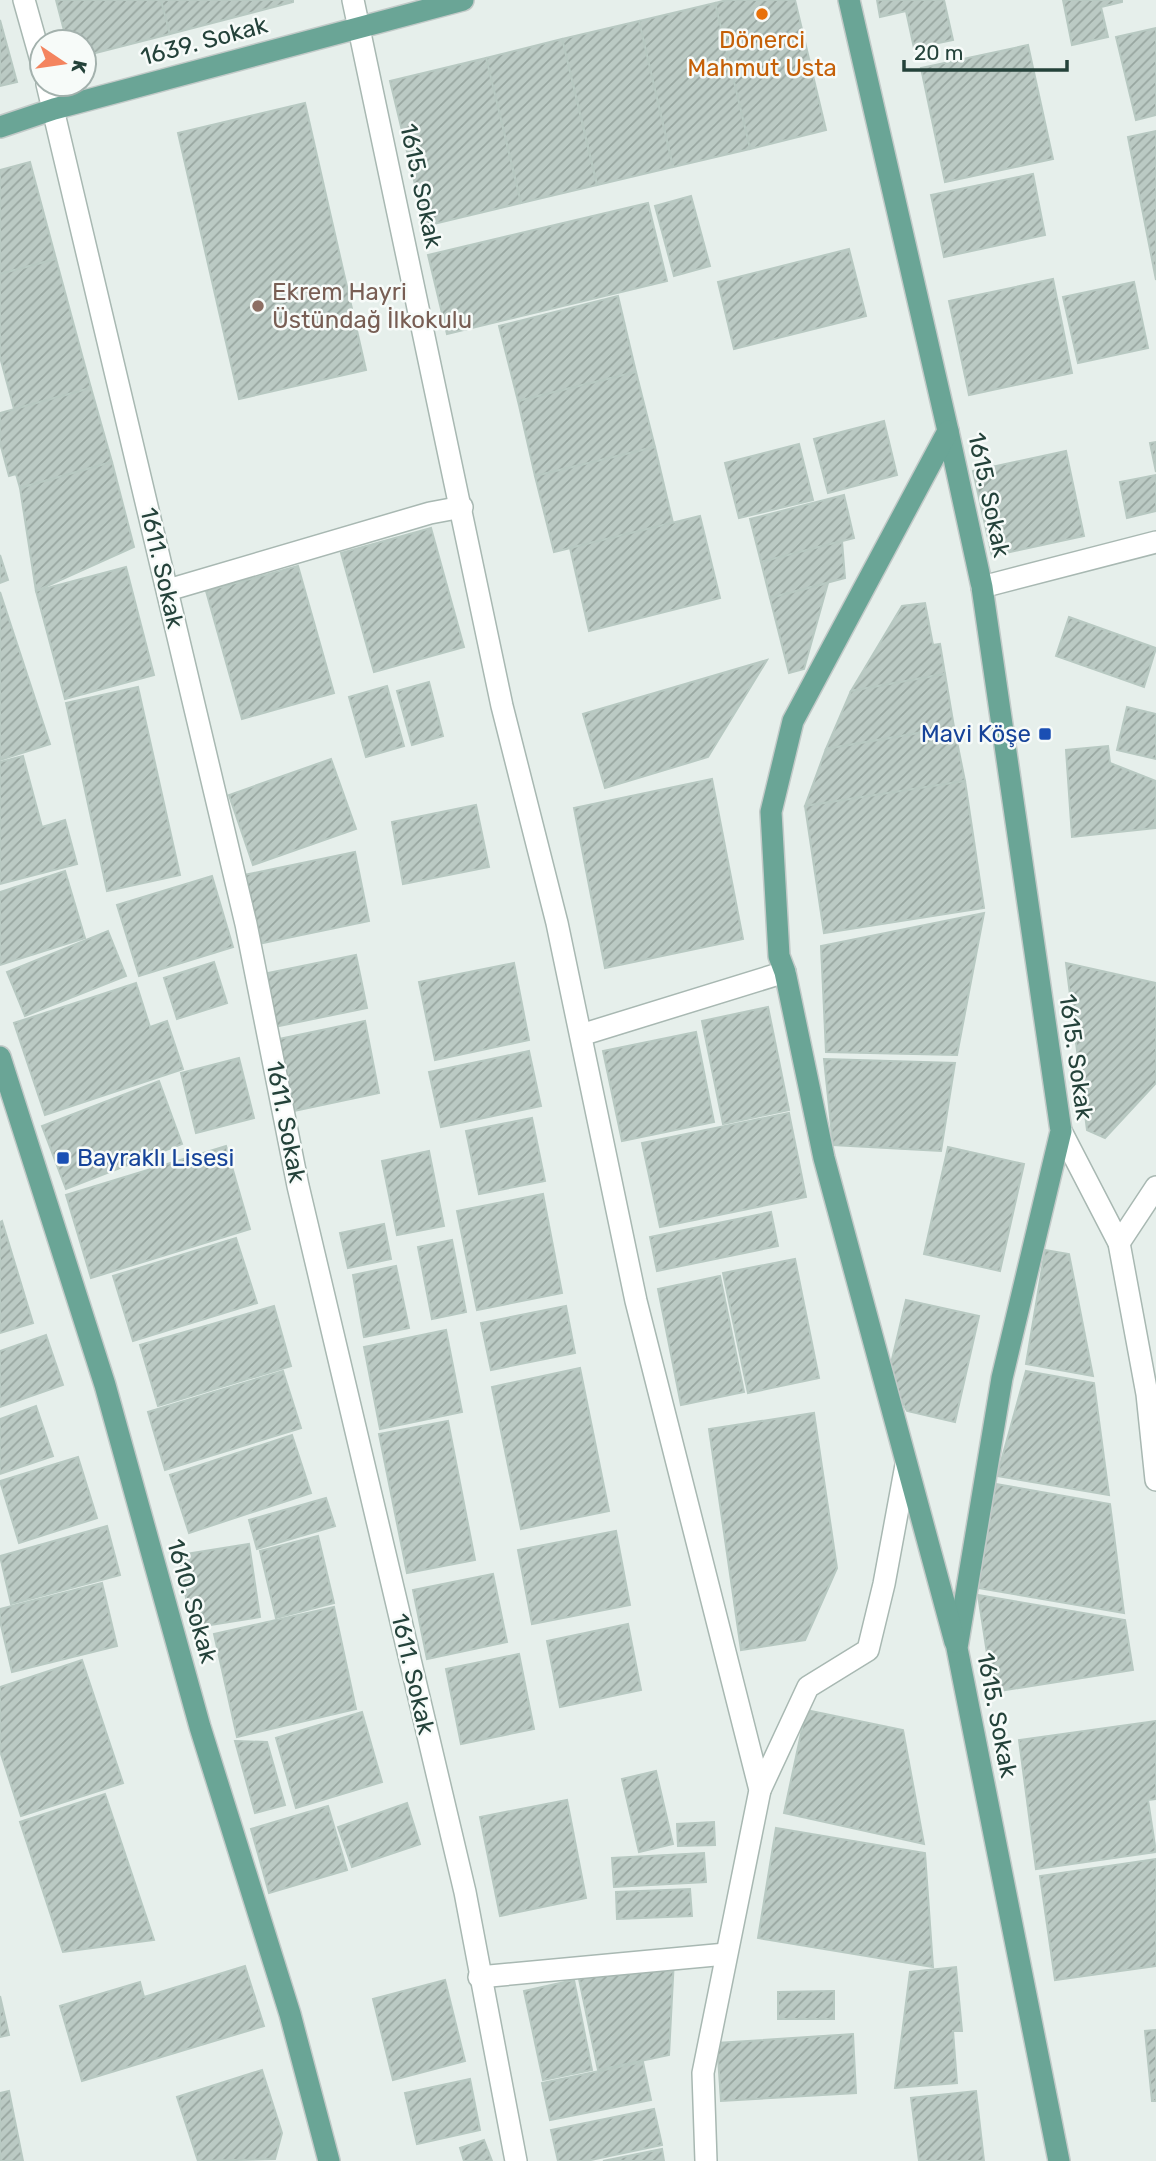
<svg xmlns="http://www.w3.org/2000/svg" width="1156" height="2161" font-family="Rubik,sans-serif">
<defs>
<pattern id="building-hatch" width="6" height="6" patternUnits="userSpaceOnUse" patternTransform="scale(1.75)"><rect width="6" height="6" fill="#bbcac4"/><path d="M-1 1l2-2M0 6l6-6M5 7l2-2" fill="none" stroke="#98a6a0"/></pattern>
</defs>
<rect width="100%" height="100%" fill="#e6efeb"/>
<g fill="url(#building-hatch)" stroke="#b8c9c2" stroke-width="2">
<polygon points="56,0 161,0 170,34 84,56 84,42 67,42"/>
<polygon points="161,0 293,0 293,2 170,34"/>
<polygon points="727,0 795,0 826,130 750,149 715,3"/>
<polygon points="877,0 944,0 953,40 914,48 906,11 880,17"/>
<polygon points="1063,0 1122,0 1122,2 1101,7 1108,37 1072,45"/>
<polygon points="715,3 750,149 673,167 639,21"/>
<polygon points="0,20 17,82 0,86"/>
<polygon points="639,21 673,167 597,185 562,39"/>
<polygon points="1156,28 1156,115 1136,120 1116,37"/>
<polygon points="562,39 597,185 521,203 486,58"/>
<polygon points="1028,45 1053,159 945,182 921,68"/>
<polygon points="486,58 521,203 425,226 390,81"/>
<polygon points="305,103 366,370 239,399 178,133"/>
<polygon points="1156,131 1156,280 1128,137"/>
<polygon points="30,162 56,259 0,274 0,170"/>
<polygon points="1033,174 1045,235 944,257 931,195"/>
<polygon points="691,196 710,266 674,276 655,206"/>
<polygon points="648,203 667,281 447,334 428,255"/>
<polygon points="849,249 866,316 734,349 718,282"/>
<polygon points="56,259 91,388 14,409 0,357 0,274"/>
<polygon points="1053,279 1072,373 969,395 949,301"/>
<polygon points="1134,282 1148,348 1078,363 1063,297"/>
<polygon points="618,296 636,372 518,401 499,326"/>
<polygon points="636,372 655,447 535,476 518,401"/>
<polygon points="91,388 112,462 20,488 16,474 9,476 0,443 0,413"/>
<polygon points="884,421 897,475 828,493 814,439"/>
<polygon points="1156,442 1156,472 1150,443"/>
<polygon points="799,444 813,500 739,518 725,463"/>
<polygon points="655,447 673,523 554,552 535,476"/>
<polygon points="1066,451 1084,536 992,556 973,471"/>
<polygon points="112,462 134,547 36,591 20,488"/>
<polygon points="1156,475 1156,511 1127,518 1120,482"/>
<polygon points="844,495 854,538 761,562 750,519"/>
<polygon points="700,516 720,598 589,631 570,548"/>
<polygon points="431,528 464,647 374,672 341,553"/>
<polygon points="842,541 845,578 770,598 761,562"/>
<polygon points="0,555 8,580 0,583"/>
<polygon points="298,566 334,693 242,719 206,591"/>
<polygon points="126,567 154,675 65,699 36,591"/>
<polygon points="828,583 804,669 789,673 770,598"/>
<polygon points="0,592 50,744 0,760"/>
<polygon points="925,603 933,645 940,644 945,674 851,691 902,606"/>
<polygon points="1069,617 1156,648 1144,687 1056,656"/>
<polygon points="767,660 708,757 605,788 583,714"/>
<polygon points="945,674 954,727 826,749 851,691"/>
<polygon points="429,682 443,736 412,745 397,691"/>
<polygon points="387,686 404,746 366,757 349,697"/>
<polygon points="138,687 180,875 107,891 66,703"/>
<polygon points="1127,707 1156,714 1156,759 1117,750"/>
<polygon points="954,727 965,781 805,806 826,749"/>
<polygon points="1108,746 1110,763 1156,781 1155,828 1072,837 1066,750"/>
<polygon points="23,756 42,827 65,820 77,864 0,884 0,762"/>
<polygon points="331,759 356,829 253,865 229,795"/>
<polygon points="712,779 743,939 605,968 574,808"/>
<polygon points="965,781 984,908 824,933 805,806"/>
<polygon points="476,805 489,867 403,884 392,822"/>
<polygon points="355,852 369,921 258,944 244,875"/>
<polygon points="65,871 85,938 0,965 0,892"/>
<polygon points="212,876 233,947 139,976 117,905"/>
<polygon points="984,913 957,1055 826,1052 821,946"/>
<polygon points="108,931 126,976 25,1016 7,972"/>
<polygon points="356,955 367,1008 274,1027 263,974"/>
<polygon points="214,962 227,1003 177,1019 164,978"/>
<polygon points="514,963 529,1040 435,1060 419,982"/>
<polygon points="1066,963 1156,983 1156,1083 1105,1138 1087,1130"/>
<polygon points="136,983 150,1027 167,1021 183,1069 45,1115 14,1023"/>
<polygon points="768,1007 789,1110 723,1124 702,1021"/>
<polygon points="365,1021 379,1093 289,1112 274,1040"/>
<polygon points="696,1032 714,1122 622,1141 603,1051"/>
<polygon points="529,1051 541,1106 441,1127 429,1072"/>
<polygon points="239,1058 254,1118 196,1133 181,1073"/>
<polygon points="824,1059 955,1063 941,1151 833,1145"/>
<polygon points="159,1081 182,1144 66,1189 42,1126"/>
<polygon points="789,1113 806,1197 660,1227 642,1143"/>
<polygon points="532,1118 545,1181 479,1194 466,1131"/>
<polygon points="226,1146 250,1229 91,1278 66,1195"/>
<polygon points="948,1147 1024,1164 1000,1271 924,1254"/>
<polygon points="429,1151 444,1226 397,1235 382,1161"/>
<polygon points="543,1194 562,1293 477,1310 457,1211"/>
<polygon points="771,1212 778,1246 657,1271 650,1237"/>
<polygon points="2,1221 33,1323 0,1333 0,1222"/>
<polygon points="384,1224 391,1259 348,1268 340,1233"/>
<polygon points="236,1238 257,1303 133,1341 113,1276"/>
<polygon points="452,1240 466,1312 432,1319 418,1247"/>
<polygon points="1045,1250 1069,1254 1093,1376 1026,1364"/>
<polygon points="795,1259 819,1378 748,1393 723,1273"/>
<polygon points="396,1266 409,1328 364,1337 353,1275"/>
<polygon points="720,1276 744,1392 681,1405 658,1289"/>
<polygon points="906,1300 979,1316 955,1422 907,1411 888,1376"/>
<polygon points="274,1306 291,1366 158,1406 140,1345"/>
<polygon points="566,1306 575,1353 491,1370 481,1323"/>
<polygon points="446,1330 462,1412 380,1429 364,1347"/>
<polygon points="46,1335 63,1385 0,1407 0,1351"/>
<polygon points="580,1368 609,1511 521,1529 492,1387"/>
<polygon points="283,1371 301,1428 165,1470 148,1412"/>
<polygon points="1026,1371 1094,1383 1109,1495 997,1476"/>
<polygon points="36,1406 53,1456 0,1474 0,1419"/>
<polygon points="814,1413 837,1568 805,1640 741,1650 709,1429"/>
<polygon points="448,1421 475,1560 407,1573 379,1434"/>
<polygon points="292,1435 311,1493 189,1533 170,1475"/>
<polygon points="78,1457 97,1518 19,1543 0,1481"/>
<polygon points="996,1484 1110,1504 1124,1613 978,1588"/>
<polygon points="326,1498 335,1526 257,1549 249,1520"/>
<polygon points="107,1526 120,1575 11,1604 0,1556"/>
<polygon points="616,1531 630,1605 532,1624 518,1550"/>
<polygon points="318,1536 334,1603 276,1618 260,1551"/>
<polygon points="249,1544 260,1617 191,1628 179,1555"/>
<polygon points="493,1574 507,1642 427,1659 413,1590"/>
<polygon points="102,1583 117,1646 12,1672 0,1621 0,1609"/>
<polygon points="978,1595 1125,1620 1133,1670 993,1692"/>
<polygon points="334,1607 356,1709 237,1737 214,1634"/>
<polygon points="628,1624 641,1690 560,1707 547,1641"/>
<polygon points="519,1654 534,1729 461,1744 446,1669"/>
<polygon points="82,1660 123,1783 21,1816 0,1751 0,1687"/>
<polygon points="806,1710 903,1730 924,1844 784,1813"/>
<polygon points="362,1712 382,1782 296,1808 276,1738"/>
<polygon points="1156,1721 1156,1799 1148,1800 1156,1852 1036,1869 1019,1740"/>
<polygon points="235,1741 267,1742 285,1805 255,1813"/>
<polygon points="656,1771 673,1844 639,1852 622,1779"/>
<polygon points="105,1794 154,1940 63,1952 20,1822"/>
<polygon points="567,1800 586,1898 500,1916 480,1817"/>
<polygon points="407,1803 420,1844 352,1867 338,1827"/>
<polygon points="328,1806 347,1870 269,1893 251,1829"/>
<polygon points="714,1822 715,1845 678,1846 677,1824"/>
<polygon points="776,1828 925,1853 933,1967 758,1938"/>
<polygon points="704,1853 706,1882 614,1887 612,1858"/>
<polygon points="1156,1859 1156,1966 1055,1980 1040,1876"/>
<polygon points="690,1889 692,1916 617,1919 616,1892"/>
<polygon points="674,1959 669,2055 598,2070 579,1979"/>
<polygon points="245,1966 264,2026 82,2081 60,2006 140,1982 144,1997"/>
<polygon points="956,1967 962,2031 953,2031 957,2083 895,2088 910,1972"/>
<polygon points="445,1980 465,2061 393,2080 373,1999"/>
<polygon points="574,1980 592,2070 543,2080 524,1991"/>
<polygon points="834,1991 834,2019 778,2019 778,1992"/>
<polygon points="0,1996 9,2035 0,2037"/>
<polygon points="1156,2030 1156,2101 1152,2101 1145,2031"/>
<polygon points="853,2034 856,2093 721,2101 717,2043"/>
<polygon points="643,2062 651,2100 550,2120 542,2083"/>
<polygon points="262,2070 282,2133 275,2159 198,2161 177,2097"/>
<polygon points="470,2079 480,2130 417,2144 405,2093"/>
<polygon points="9,2091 23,2161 0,2161 0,2093"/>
<polygon points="976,2091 984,2161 919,2161 911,2098"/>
<polygon points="654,2109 662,2145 586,2161 558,2161 551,2130"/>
<polygon points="484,2140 492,2161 464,2161 460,2148"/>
<polygon points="662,2149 664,2161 603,2161"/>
</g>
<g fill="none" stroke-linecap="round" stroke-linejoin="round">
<g stroke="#a8b8b2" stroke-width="24">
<g id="minor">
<polyline points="24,0 42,64"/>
<polyline points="353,0 502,706 557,923 636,1301 760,1790 703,2073 706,2161"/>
<polyline points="47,84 246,924 298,1186 465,1892 516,2161"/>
<polyline points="982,587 1156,542"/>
<polyline points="168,590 430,513 462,507"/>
<polyline points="581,1035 785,972"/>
<polyline points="1061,1131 1119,1243 1147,1394 1156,1480"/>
<polyline points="1119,1243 1156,1187"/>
<polyline points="760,1790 808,1687 868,1650 884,1584 906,1465"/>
<polyline points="479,1977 726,1954"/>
</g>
</g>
<g stroke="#c2cac8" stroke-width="24">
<g id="major">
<polyline points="849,0 948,431 982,587 1061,1131 1002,1378 957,1648 1059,2161"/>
<polyline points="0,127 54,109 463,0"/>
<polyline points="948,431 793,721 771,812 779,956 785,972 824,1158 955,1642"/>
<polyline points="0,1057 105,1385 200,1727 290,2014 329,2161"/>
</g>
</g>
<use href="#minor" stroke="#fff" stroke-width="21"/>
<use href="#major" stroke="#6aa596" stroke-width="21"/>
</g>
<circle fill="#e8710a" stroke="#f7fbf9" stroke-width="2.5" cx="762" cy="14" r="7"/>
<circle fill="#8d6e63" stroke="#f7fbf9" stroke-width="2.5" cx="258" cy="306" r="7"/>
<g fill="#1a4fb4" stroke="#f7fbf9" stroke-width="2.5">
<rect x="1038" y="727" width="14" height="14" rx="3.5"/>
<rect x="56" y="1151" width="14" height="14" rx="3.5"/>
</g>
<g text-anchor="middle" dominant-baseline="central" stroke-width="5" stroke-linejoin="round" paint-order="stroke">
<g font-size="24" fill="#c56008" stroke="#f7fbf9">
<text x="762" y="40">Dönerci<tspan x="762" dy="28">Mahmut Usta</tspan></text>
</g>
<g font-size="24" fill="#24423a" stroke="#f7fbf9">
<text transform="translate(204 41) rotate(-15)">1639. Sokak</text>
<text transform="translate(421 186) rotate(78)">1615. Sokak</text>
<text transform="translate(989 495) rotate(78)">1615. Sokak</text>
<text transform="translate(162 568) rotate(77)">1611. Sokak</text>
<text transform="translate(1076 1057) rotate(82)">1615. Sokak</text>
<text transform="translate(286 1122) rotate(79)">1611. Sokak</text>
<text transform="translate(192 1601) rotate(74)">1610. Sokak</text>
<text transform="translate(413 1674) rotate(77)">1611. Sokak</text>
<text transform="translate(997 1715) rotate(79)">1615. Sokak</text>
</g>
<g font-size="24" fill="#785e54" stroke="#f7fbf9" text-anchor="start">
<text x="272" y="292">Ekrem Hayri<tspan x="272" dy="28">Üstündağ İlkokulu</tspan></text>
</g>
<g font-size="24" fill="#164399" stroke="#f7fbf9" text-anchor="end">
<text x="1031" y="734">Mavi Köşe</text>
<text x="77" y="1158" text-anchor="start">Bayraklı Lisesi</text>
</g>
</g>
<g transform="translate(63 63) rotate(103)"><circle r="33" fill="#f7fbf9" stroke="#a3b1ad" stroke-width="2"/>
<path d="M0-5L12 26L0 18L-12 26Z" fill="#f4845f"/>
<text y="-10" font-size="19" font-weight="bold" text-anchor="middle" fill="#24423a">K</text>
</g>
<path d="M904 60v10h163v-10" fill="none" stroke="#24423a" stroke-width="3.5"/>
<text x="914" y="60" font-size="21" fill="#24423a" stroke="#f7fbf9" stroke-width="5" paint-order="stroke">20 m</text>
</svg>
